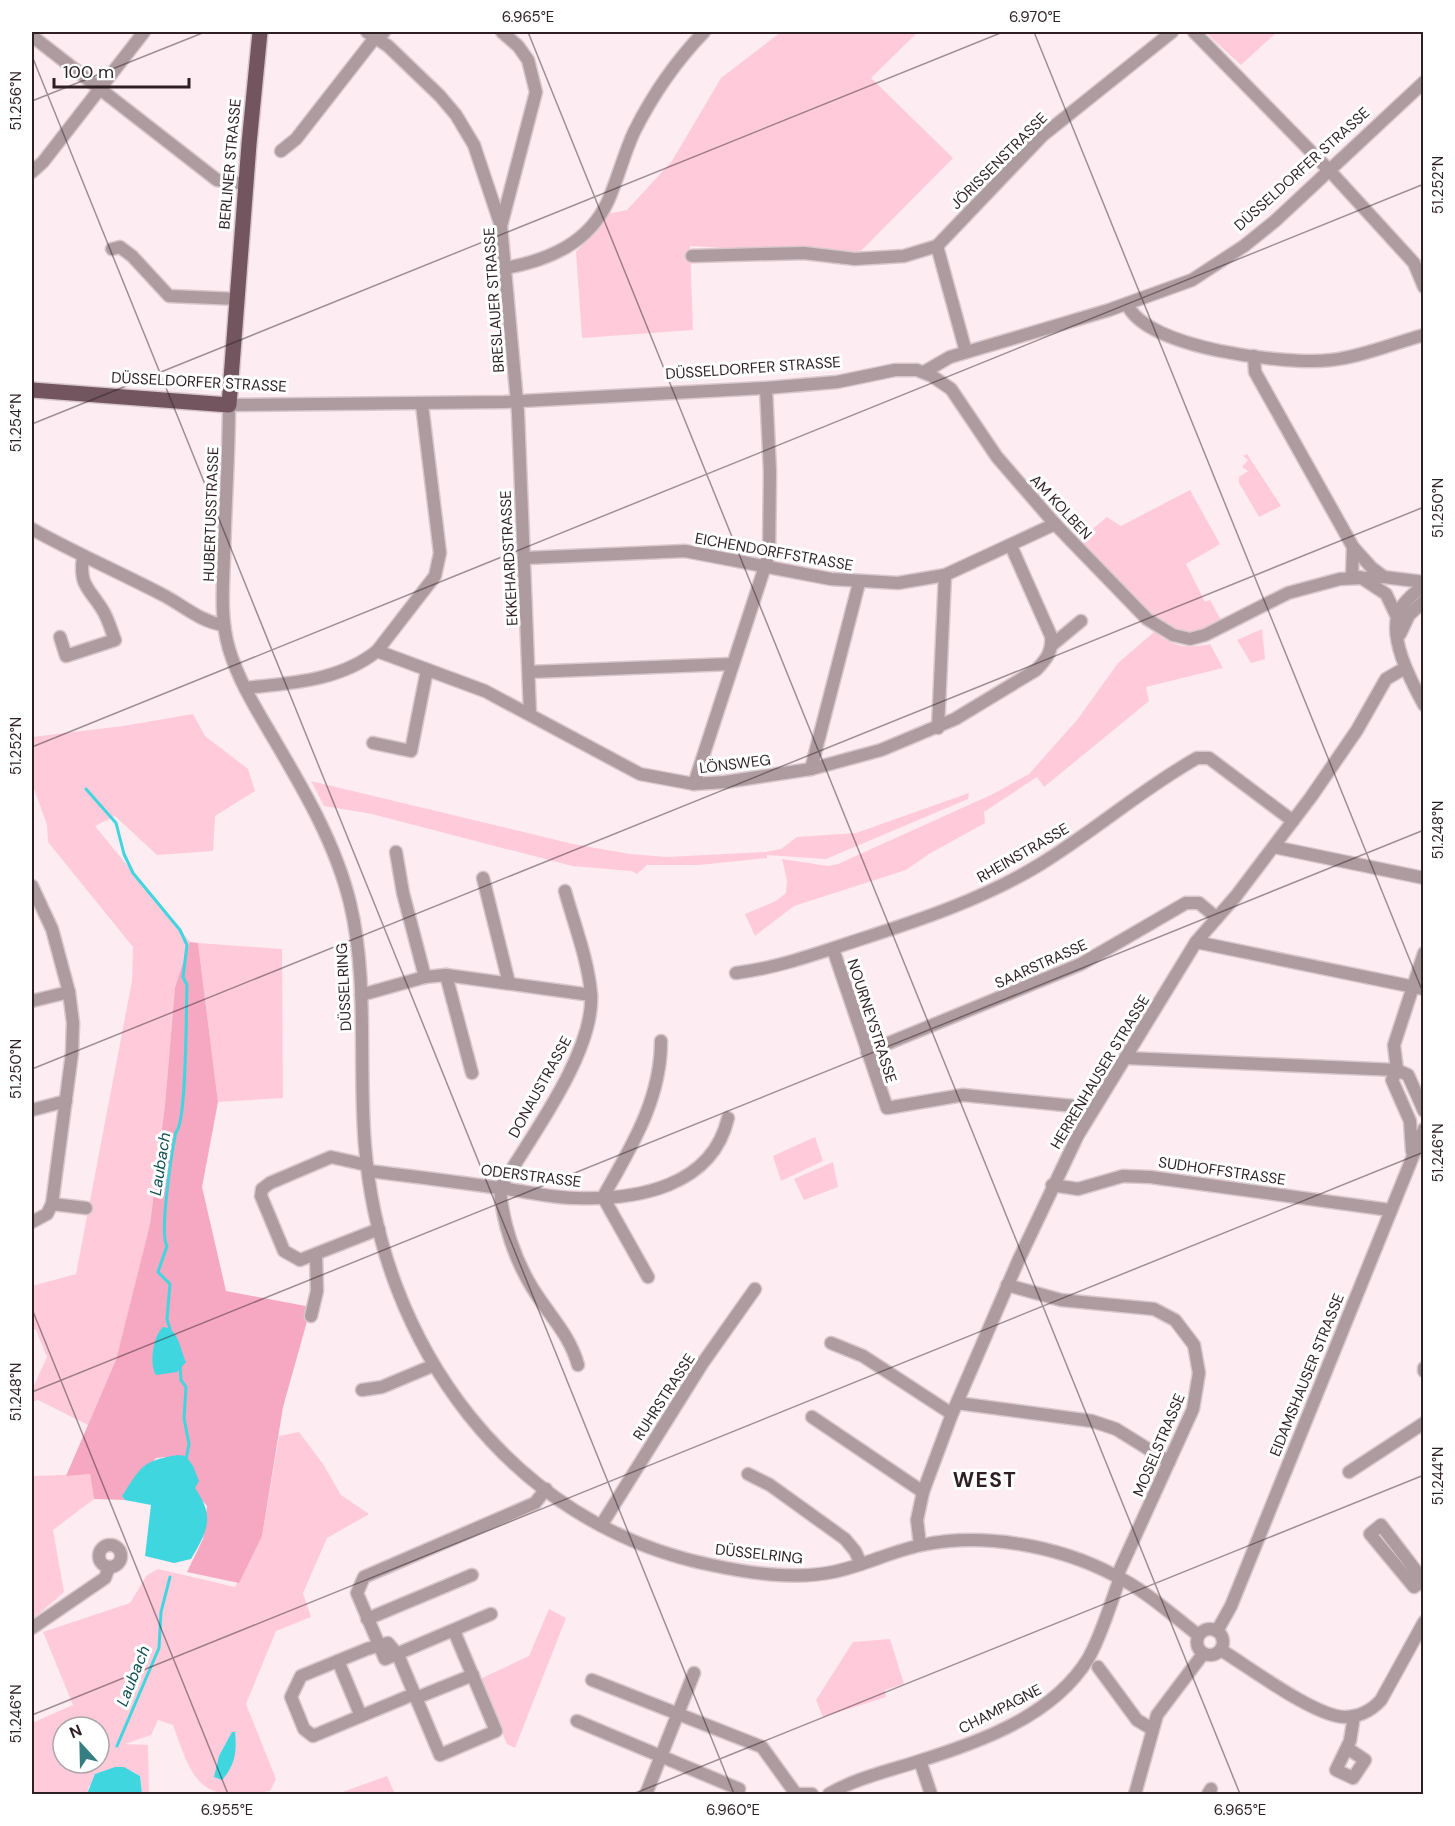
<svg xmlns="http://www.w3.org/2000/svg" width="1455" height="1826" font-family="'DM Sans',sans-serif">
<rect width="100%" height="100%" fill="#fdecf1"/>
<g fill="#ffcbdb" fill-rule="evenodd">
<polygon points="781,32 918,32 871,78 953,158 856,256 690,246 693,330 582,338 576,252 607,214 627,210 672,161 721,78"/>
<polygon points="1205,32 1277,32 1241,65"/>
<polygon points="1247,454 1281,506 1259,517 1239,483 1239,477 1248,471 1242,467 1248,460 1243,456"/>
<path d="M 1190,490 L 1220,544 L 1186,564 L 1205,602 L 1210,600 L 1222,622 C 1193,634 1185,638 1157,622 L 1078,541 L 1107,517 L 1121,526 Z"/>
<polygon points="1262,629 1265,659 1251,663 1237,640"/>
<path d="M 1154,632 C 1175,647 1185,649 1210,644 L 1223,668 L 1146,687 L 1149,701 L 1044,787 L 1037,777 L 984,812 L 985,823 L 929,854 L 906,870 L 794,906 L 755,936 L 745,914 L 776,901 L 786,893 L 787,881 L 782,859 L 828,866 L 838,864 L 993,794 L 1029,774 L 1077,720 L 1118,663 Z"/>
<polygon points="193,714 205,736 248,769 255,791 215,816 213,851 157,855 115,816 95,826 190,942 175,987 165,1105 150,1224 116,1361 88,1425 38,1400 32,1402 32,1390 47,1357 36,1330 32,1328 32,1286 76,1274 132,981 133,947 48,842 47,825 32,783 32,737 123,726"/>
<polygon points="311,781 573,844 630,854 667,857 766,852 781,849 797,837 856,833 969,793 968,799 826,859 767,855 767,858 699,865 647,865 637,874 632,871 572,866 372,814 324,806"/>
<polygon points="198,943 282,949 283,1098 218,1102"/>
<polygon points="815,1137 823,1161 781,1181 773,1156"/>
<polygon points="833,1162 838,1187 804,1200 794,1179"/>
<path d="M 299,1432 L 323,1464 L 341,1495 L 369,1514 L 327,1538 L 303,1593 L 311,1617 L 276,1631 L 246,1704 L 276,1779 L 270,1791 C 201,1801 195,1788 173,1725 L 158,1720 L 151,1735 L 125,1744 L 148,1745 L 149,1794 L 142,1794 L 140,1776 L 132,1771 L 89,1786 L 87,1794 L 32,1794 L 32,1723 L 73,1705 L 43,1632 L 130,1603 L 147,1575 L 158,1569 L 235,1587 L 262,1536 L 279,1436 ZM 63,1727 L 99,1727 L 99,1763 L 63,1763 Z"/>
<polygon points="90,1474 94,1499 53,1530 64,1592 32,1620 32,1476"/>
<polygon points="549,1609 566,1618 515,1748 507,1744 480,1679 529,1656"/>
<polygon points="890,1639 904,1684 885,1690 886,1697 823,1717 816,1700 853,1642"/>
<polygon points="387,1776 395,1794 337,1794"/>
</g>
<polygon fill="#f6a7c2" points="190,942 198,943 218,1102 202,1187 226,1291 311,1307 283,1407 262,1536 239,1583 187,1572 203,1539 207,1506 165,1457 156,1458 122,1496 125,1500 94,1499 90,1474 66,1476 116,1360 150,1224 165,1105 175,987"/>
<g fill="#40d6df">
<path d="M 163,1327 C 179,1328 180,1350 186,1362 L 177,1372 L 156,1375 C 149,1364 153,1336 163,1327 Z"/>
<path d="M 178,1455 L 186,1456 L 193,1466 L 199,1481 L 195,1488 C 215,1517 208,1530 191,1559 L 174,1563 L 145,1556 L 151,1505 L 125,1500 L 122,1496 C 142,1466 141,1461 178,1455 Z"/>
<path d="M 232,1732 L 235,1732 C 237,1752 235,1765 222,1780 L 214,1777 L 219,1756 Z"/>
<polygon points="115,1767 124,1767 140,1776 142,1794 87,1794 95,1774"/>
</g>
<g fill="none" stroke-linecap="round" stroke-linejoin="round">
<g stroke="#40d6df" stroke-width="3">
<path d="M 86,789 L 116,823 L 124,854 L 133,873 L 180,930 L 187,945 L 183,977 L 187,985 C 186,1007 187,1123 176,1132 C 172,1150 159,1235 167,1246 L 158,1272 L 170,1284 L 167,1319 L 170,1329"/>
<polyline points="180,1366 181,1380 186,1387 184,1418 189,1444 186,1460"/>
<polyline points="117,1746 159,1648 161,1612 170,1577"/>
</g>
<g stroke="#d8c7cc" stroke-width="15">
<g id="minor">
<polyline points="367,32 388,46 440,96 456,115 474,145 501,226"/>
<polyline points="502,32 518,46 528,60 536,92 501,226 518,413 530,714"/>
<polyline points="1194,32 1329,170 1414,263 1424,287"/>
<polyline points="32,36 217,180 246,184"/>
<polyline points="281,151 296,139 374,39 384,32"/>
<polyline points="32,172 43,162 144,32"/>
<polyline points="937,246 1042,136 1172,32"/>
<polyline points="937,246 966,352"/>
<polyline points="112,249 120,247 132,256 169,296 238,299"/>
<polyline points="692,256 804,253 855,259 904,256 937,246"/>
<path d="M 506,268 C 549,260 589,243 608,201 C 618,178 624,154 634,132 C 653,94 675,62 704,32"/>
<path d="M 1127,304 C 1146,349 1286,365 1331,360 C 1361,357 1394,343 1424,335"/>
<polyline points="1254,356 1255,372 1353,547 1372,568 1384,577"/>
<polyline points="924,372 950,357 1109,310 1192,280 1244,246 1275,221 1424,82"/>
<path d="M 32,529 C 75,553 121,573 165,596 C 185,607 200,621 223,625"/>
<polyline points="525,558 685,551 831,579 898,583 945,575 1055,524"/>
<polyline points="1352,577 1353,547"/>
<polyline points="1360,577 1386,594 1397,617"/>
<path d="M 1424,585 C 1416,592 1406,599 1401,608 C 1385,633 1412,683 1424,705"/>
<polyline points="1400,634 1409,615 1424,601"/>
<path d="M 60,637 L 66,656 L 115,640 C 111,630 108,618 102,609 C 88,587 79,585 83,557"/>
<polyline points="1052,645 1081,621"/>
<path d="M 377,651 L 485,691 L 640,774 L 694,784 L 725,782 L 811,769 L 881,750 L 955,719 L 1036,670 C 1046,660 1053,651 1051,636 L 1011,546"/>
<polyline points="529,672 731,664"/>
<path d="M 245,688 C 290,683 340,681 377,651 L 435,576 L 440,553 L 422,405"/>
<polyline points="938,728 945,575"/>
<polyline points="373,743 411,751 427,670"/>
<polyline points="811,769 859,583"/>
<polyline points="694,784 769,554 770,472 766,388"/>
<polyline points="1274,847 1424,878"/>
<polyline points="396,852 403,893 425,977"/>
<polyline points="483,878 509,983"/>
<polyline points="32,886 52,929 69,992 73,1023 72,1053 52,1204 47,1214 32,1222"/>
<path d="M 565,891 C 574,924 588,959 591,994 C 595,1052 530,1138 500,1188 C 502,1222 515,1260 533,1289 C 549,1315 570,1335 578,1365"/>
<polyline points="1196,942 1424,989"/>
<polyline points="833,949 887,1108 963,1095 1094,1108"/>
<path d="M 736,973 C 777,968 819,953 858,940 C 920,920 983,899 1039,865 C 1093,832 1142,789 1197,758 L 1209,758 L 1293,821"/>
<polyline points="446,975 472,1073"/>
<polyline points="361,995 425,977 446,975 591,995"/>
<polyline points="32,1001 69,992"/>
<polyline points="867,1052 1081,964 1186,903 1199,903 1217,918"/>
<polyline points="1126,1058 1397,1070 1408,1075 1424,1111"/>
<polyline points="32,1110 66,1101"/>
<polyline points="1412,1151 1410,1121 1392,1080 1397,1070 1394,1045 1424,953"/>
<polyline points="367,1165 331,1157 270,1183 262,1189 261,1196 284,1251 300,1260 379,1229"/>
<path d="M 368,1171 C 412,1176 456,1182 500,1188 C 525,1191 551,1198 576,1198 C 637,1200 712,1187 728,1118"/>
<polyline points="1052,1185 1078,1189 1123,1176 1150,1177 1390,1210"/>
<polyline points="52,1204 86,1208"/>
<path d="M 648,1277 L 603,1197 C 631,1147 661,1100 661,1041"/>
<polyline points="1007,1285 1061,1300 1154,1309 1175,1320 1194,1345 1199,1373 1193,1409 1117,1576"/>
<polyline points="311,1316 317,1291 316,1255"/>
<polyline points="831,1343 863,1356 952,1414"/>
<polyline points="1424,1368 1424,1371"/>
<polyline points="362,1390 382,1387 432,1366"/>
<polyline points="957,1403 1092,1421 1116,1429 1169,1462"/>
<polyline points="812,1417 923,1492"/>
<polyline points="1349,1472 1424,1423"/>
<polyline points="748,1474 770,1485 845,1539 855,1551 861,1564"/>
<polyline points="602,1524 702,1364 755,1289"/>
<polygon points="1381,1525 1423,1580 1414,1587 1370,1534"/>
<polyline points="920,1545 917,1520 923,1492 952,1414 1019,1259 1078,1135 1196,942 1236,896 1311,797 1357,730 1386,679 1405,668"/>
<circle cx="110" cy="1556" r="11"/>
<polyline points="491,1614 385,1659 357,1593 364,1577 535,1503 546,1489"/>
<polyline points="367,1619 472,1575"/>
<polyline points="32,1628 105,1578 109,1567"/>
<circle cx="1210" cy="1642" r="13"/>
<polyline points="1217,1631 1231,1606 1424,1129"/>
<path d="M 1198,1635 C 1171,1614 1145,1590 1114,1575 C 1059,1546 984,1532 922,1545 C 892,1551 863,1566 833,1572 C 794,1580 749,1573 711,1565 C 510,1524 381,1345 365,1146 C 358,1066 369,982 350,903 C 336,845 305,792 275,741 C 258,712 239,682 229,649 C 220,618 223,587 224,556 C 225,505 229,455 229,405 L 504,402 L 766,388 L 837,382 L 895,370 L 917,370 L 932,376 L 951,389 L 997,457 L 1055,524 L 1147,619 L 1173,635 L 1190,639 L 1205,635 L 1288,593 L 1340,579 L 1384,577 L 1424,582"/>
<path d="M 1221,1650 C 1249,1667 1314,1716 1344,1717 C 1360,1717 1371,1711 1381,1700 L 1424,1622"/>
<polyline points="338,1661 361,1716"/>
<polyline points="1098,1667 1137,1720 1152,1729"/>
<polyline points="592,1680 762,1747 796,1794"/>
<polyline points="414,1694 313,1736 304,1729 291,1697 301,1676 367,1649 388,1643 398,1655 440,1755 496,1731 454,1631"/>
<polyline points="416,1698 473,1675"/>
<polyline points="577,1721 739,1789 738,1794"/>
<polyline points="1347,1748 1365,1760 1353,1778 1336,1770 1350,1741 1354,1716"/>
<polyline points="920,1761 931,1794"/>
<polyline points="646,1794 694,1673"/>
<polyline points="801,1794 812,1794"/>
<path d="M 829,1794 C 856,1778 889,1771 919,1761 C 980,1742 1053,1716 1088,1659 C 1102,1634 1110,1605 1120,1578"/>
<polyline points="1135,1794 1157,1715 1203,1654"/>
<polyline points="1208,1794 1211,1789"/>
</g>
</g>
<g stroke="#d8c7cc" stroke-width="18">
<polyline id="major" points="32,390 229,405 249,144 260,32"/>
</g>
<use href="#minor" stroke="#ad9ba0" stroke-width="12"/>
<use href="#major" stroke="#72555e" stroke-width="15"/>
</g>
<path fill="none" stroke="#2d1f23" stroke-width="1.5" stroke-opacity="0.45" d="M 528,32 L 1240,1794M 1034,32 L 1424,995M 32,56 L 734,1794M 32,101 L 205,32M 32,424 L 1003,32M 32,747 L 1424,184M 32,1069 L 1424,507M 32,1309 L 228,1794M 32,1392 L 1424,830M 32,1715 L 1424,1152M 633,1794 L 1424,1475"/>
<g text-anchor="middle" dominant-baseline="central" stroke-width="6" stroke-linejoin="round" paint-order="stroke">
<g font-size="15" fill="#2d1f23" stroke="#fff">
<text transform="translate(999 161) rotate(-45)">JÖRISSENSTRASSE</text>
<text transform="translate(230 164) rotate(-85)">BERLINER STRASSE</text>
<text transform="translate(1302 169) rotate(-42)">DÜSSELDORFER STRASSE</text>
<text transform="translate(494 300) rotate(-94)">BRESLAUER STRASSE</text>
<text transform="translate(753 368) rotate(-4)">DÜSSELDORFER STRASSE</text>
<text transform="translate(199 382) rotate(3)">DÜSSELDORFER STRASSE</text>
<text transform="translate(1061 507) rotate(47)">AM KOLBEN</text>
<text transform="translate(211 514) rotate(-88)">HUBERTUSSTRASSE</text>
<text transform="translate(774 552) rotate(10)">EICHENDORFFSTRASSE</text>
<text transform="translate(509 558) rotate(-93)">EKKEHARDSTRASSE</text>
<text transform="translate(735 764) rotate(-7)">LÖNSWEG</text>
<text transform="translate(1023 853) rotate(-30)">RHEINSTRASSE</text>
<text transform="translate(1041 964) rotate(-24)">SAARSTRASSE</text>
<text transform="translate(344 987) rotate(-93)">DÜSSELRING</text>
<text transform="translate(872 1021) rotate(72)">NOURNEYSTRASSE</text>
<text transform="translate(1100 1072) rotate(-59)">HERRENHAUSER STRASSE</text>
<text transform="translate(540 1087) rotate(-61)">DONAUSTRASSE</text>
<text transform="translate(1222 1171) rotate(8)">SUDHOFFSTRASSE</text>
<text transform="translate(531 1176) rotate(7)">ODERSTRASSE</text>
<text transform="translate(1307 1375) rotate(-68)">EIDAMSHAUSER STRASSE</text>
<text transform="translate(664 1397) rotate(-57)">RUHRSTRASSE</text>
<text transform="translate(1159 1445) rotate(-67)">MOSELSTRASSE</text>
<text transform="translate(759 1554) rotate(6)">DÜSSELRING</text>
<text transform="translate(1000 1709) rotate(-27)">CHAMPAGNE</text>
</g>
<g font-size="16" font-style="italic" fill="#0c4e51" stroke="#fff">
<text transform="translate(160 1164) rotate(-81)">Laubach</text>
<text transform="translate(133 1676) rotate(-68)">Laubach</text>
</g>
<g font-size="21" font-weight="bold" letter-spacing="1.5" fill="#2d1f23" stroke="#fff">
<text x="985" y="1480">WEST</text>
</g>
</g>
<rect width="1455" height="1826" fill="none" stroke="#ffffff" stroke-width="66"/>
<g transform="translate(81 1745) rotate(338)"><circle r="28" fill="#ffffff" stroke="#aba5a7" stroke-width="1.5"/>
<path d="M0-4.5L10 22L0 15L-10 22Z" fill="#347d81"/>
<text y="-9" font-size="16" font-weight="bold" text-anchor="middle" fill="#2d1f23">N</text>
</g>
<path d="M54 78v9h135v-9" fill="none" stroke="#2d1f23" stroke-width="3"/>
<text x="63" y="78" font-size="18" fill="#2d1f23" stroke="#ffffff" stroke-width="4.5" paint-order="stroke">100 m</text>
<rect x="33" y="33" width="1389" height="1760" fill="none" stroke="#2d1f23" stroke-width="2"/>
<g font-size="15" text-anchor="middle" fill="#2d1f23">
<text x="528" y="22">6.965°E</text>
<text x="1035" y="22">6.970°E</text>
<text transform="translate(16 101) rotate(-90)" y="5">51.256°N</text>
<text transform="translate(1438 185) rotate(-90)" y="5">51.252°N</text>
<text transform="translate(16 423) rotate(-90)" y="5">51.254°N</text>
<text transform="translate(1438 508) rotate(-90)" y="5">51.250°N</text>
<text transform="translate(16 746) rotate(-90)" y="5">51.252°N</text>
<text transform="translate(1438 830) rotate(-90)" y="5">51.248°N</text>
<text transform="translate(16 1069) rotate(-90)" y="5">51.250°N</text>
<text transform="translate(1438 1153) rotate(-90)" y="5">51.246°N</text>
<text transform="translate(16 1392) rotate(-90)" y="5">51.248°N</text>
<text transform="translate(1438 1476) rotate(-90)" y="5">51.244°N</text>
<text transform="translate(16 1714) rotate(-90)" y="5">51.246°N</text>
<text x="227" y="1815">6.955°E</text>
<text x="733" y="1815">6.960°E</text>
<text x="1240" y="1815">6.965°E</text>
</g>
</svg>
